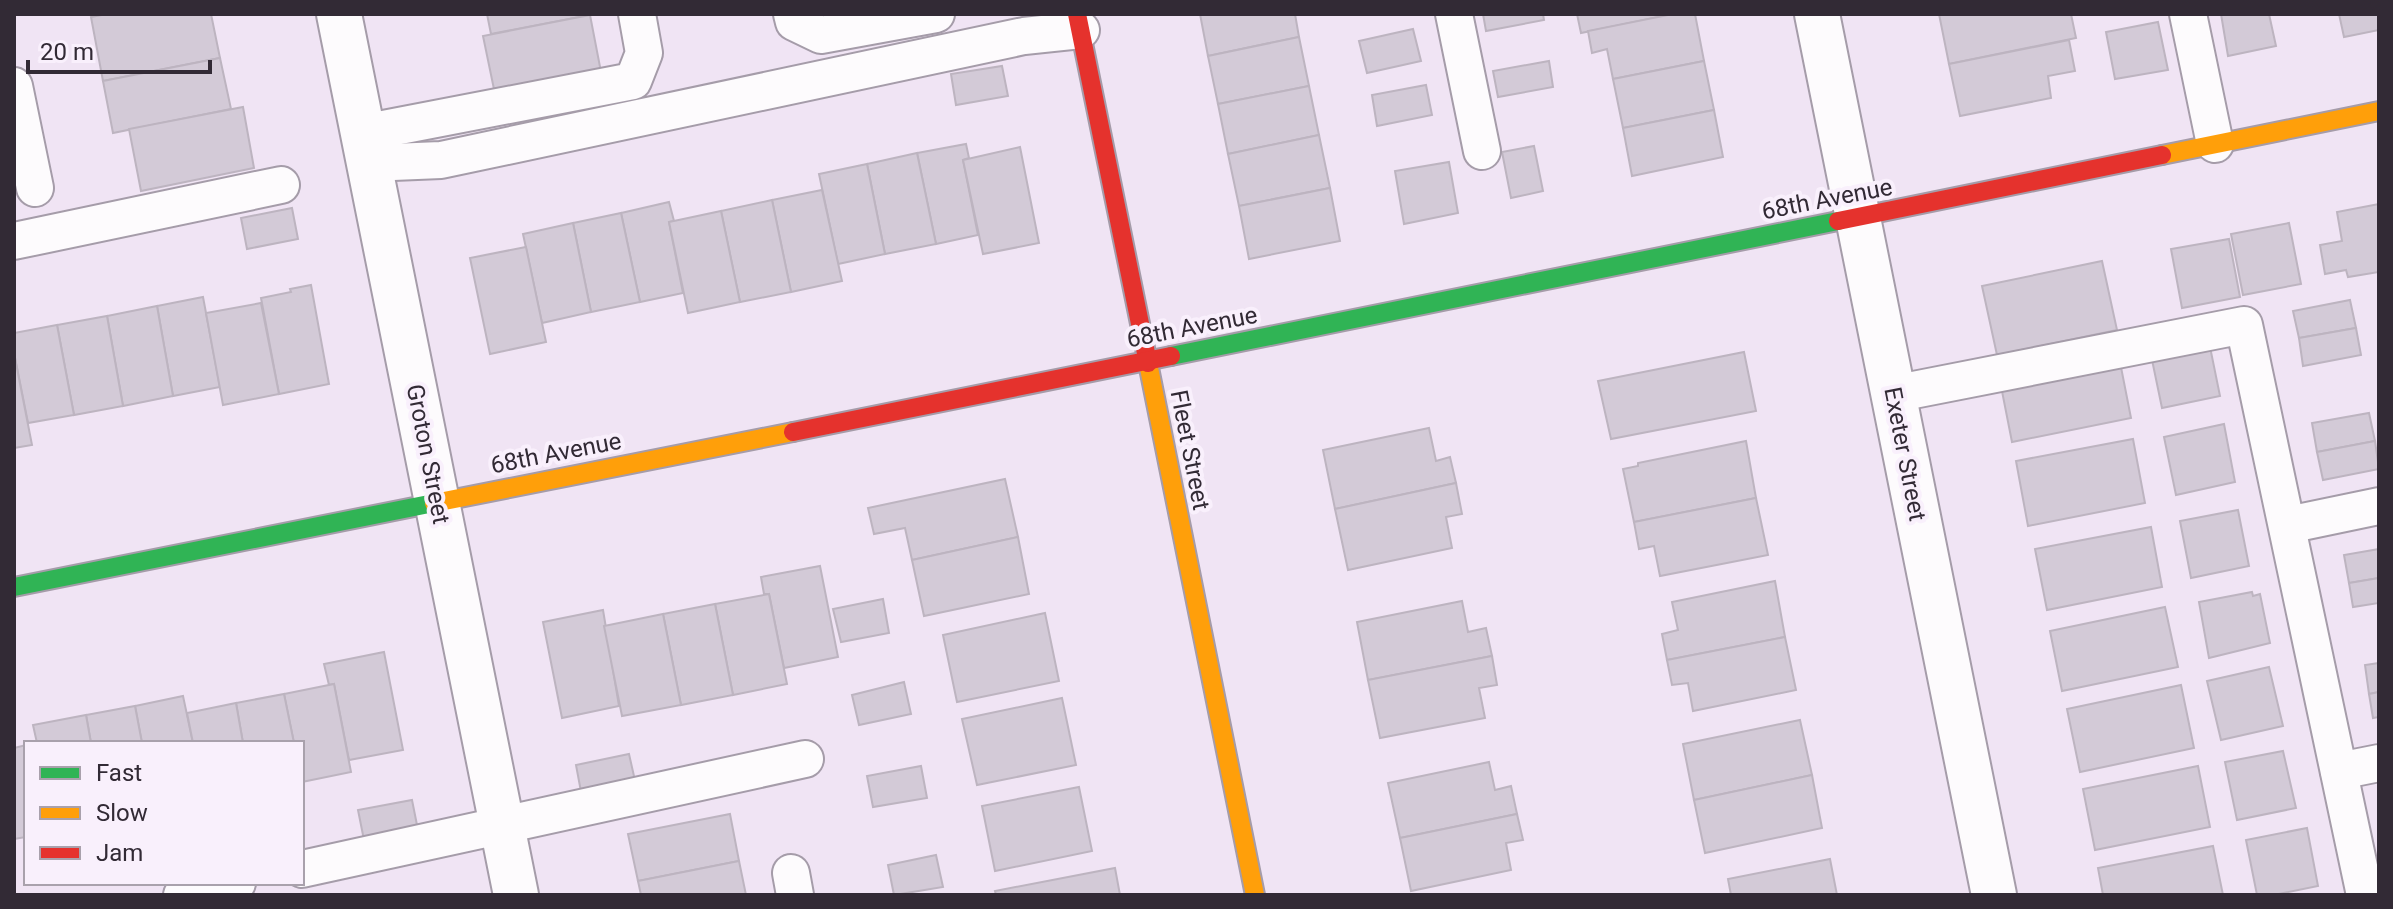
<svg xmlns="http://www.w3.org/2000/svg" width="2393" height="909" font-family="Roboto,sans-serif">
<rect width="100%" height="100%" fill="#f0e4f4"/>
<g fill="#d3cad7" stroke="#bdb4c0" stroke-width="2">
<polygon points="107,14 211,14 220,58 103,81 91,17"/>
<polygon points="487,14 590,14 590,15 491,34"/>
<polygon points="1200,14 1295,14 1299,37 1208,56"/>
<polygon points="1483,14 1543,14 1544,20 1486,31"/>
<polygon points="1577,14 1673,14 1581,33"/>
<polygon points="1673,14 1695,14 1704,61 1613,79 1607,49 1592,53 1588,31"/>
<polygon points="1939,14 2071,14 2076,38 1949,64"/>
<polygon points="2221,14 2269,14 2276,46 2228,56"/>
<polygon points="2339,14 2379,14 2379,30 2344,37"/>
<polygon points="590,15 601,72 495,94 483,36"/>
<polygon points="2158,22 2168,70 2115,79 2106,32"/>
<polygon points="1413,29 1421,61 1367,73 1359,41"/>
<polygon points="1299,37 1309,86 1218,104 1208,56"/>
<polygon points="2069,40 2075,71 2048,76 2051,98 1960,116 1949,64"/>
<polygon points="220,58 231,109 113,133 103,81"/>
<polygon points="1549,61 1553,87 1498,97 1493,71"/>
<polygon points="1704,61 1714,110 1623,128 1613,79"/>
<polygon points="1002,66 1008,96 956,105 951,74"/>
<polygon points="1426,85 1432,115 1377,126 1372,95"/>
<polygon points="1309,86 1319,135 1228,154 1218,104"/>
<polygon points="243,107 254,168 141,191 129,129"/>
<polygon points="1714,110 1723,157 1632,176 1623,128"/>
<polygon points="1319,135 1330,188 1239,206 1228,154"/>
<polygon points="966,144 969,158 963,160 978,235 936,244 917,153"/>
<polygon points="1534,146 1543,191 1511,198 1502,152"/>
<polygon points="1020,147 1039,243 983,254 963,160"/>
<polygon points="917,153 936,244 885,254 867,164"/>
<polygon points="1449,162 1458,213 1404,224 1395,171"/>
<polygon points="867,164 885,254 838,264 819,174"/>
<polygon points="1330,188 1340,241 1249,259 1239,206"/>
<polygon points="822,190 842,281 791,292 772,200"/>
<polygon points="772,200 791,292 740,302 721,211"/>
<polygon points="669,202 674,221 669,222 683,293 640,302 621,213"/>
<polygon points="2379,204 2379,272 2348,277 2346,270 2325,274 2320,245 2342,241 2337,212"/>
<polygon points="292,208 298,239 247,249 241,218"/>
<polygon points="721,211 740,302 688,313 669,222"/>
<polygon points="621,213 640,302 591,312 573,223"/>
<polygon points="573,223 591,312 542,323 523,234"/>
<polygon points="2289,223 2301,284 2243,295 2231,234"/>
<polygon points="2229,239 2240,297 2182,308 2171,249"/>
<polygon points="526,247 546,342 490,354 470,258"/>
<polygon points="2102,261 2117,330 1997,355 1982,286"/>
<polygon points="311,285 329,384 279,394 261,298 291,292 290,289"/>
<polygon points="203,297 220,387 173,396 157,306"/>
<polygon points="2350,300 2356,328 2299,338 2293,311"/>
<polygon points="261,303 279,394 223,405 206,313"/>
<polygon points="157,306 173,396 123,406 107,316"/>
<polygon points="107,316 123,406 74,415 57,325"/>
<polygon points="57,325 74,415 28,423 14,353 14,333"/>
<polygon points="2356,328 2361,355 2303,366 2299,338"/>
<polygon points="2209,342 2220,396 2162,408 2151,355"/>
<polygon points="1744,352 1756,411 1611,439 1598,381"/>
<polygon points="14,353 32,445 14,448"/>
<polygon points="2119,357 2131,418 2012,442 2000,381"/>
<polygon points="2369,413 2375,441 2317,452 2312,423"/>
<polygon points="2224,424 2235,482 2176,495 2164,437"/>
<polygon points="1429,428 1436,461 1450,457 1456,483 1335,509 1323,450"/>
<polygon points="2133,439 2145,503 2028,526 2016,461"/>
<polygon points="1746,441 1756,498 1634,522 1623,469 1638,466 1638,463"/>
<polygon points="2375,441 2379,469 2323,480 2317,452"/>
<polygon points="1005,479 1018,537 912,560 905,528 874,534 868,508"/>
<polygon points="1456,483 1462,514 1446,517 1452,548 1348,570 1335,509"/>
<polygon points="1756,498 1768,555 1660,576 1654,546 1639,549 1634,522"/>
<polygon points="2238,510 2249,566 2191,578 2180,521"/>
<polygon points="2151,527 2162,587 2047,610 2035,549"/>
<polygon points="1018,537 1029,594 924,616 912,560"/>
<polygon points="2379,549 2379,578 2349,583 2344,555"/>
<polygon points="820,566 838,657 784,668 769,594 764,594 761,577"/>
<polygon points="2379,578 2379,603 2353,607 2349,583"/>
<polygon points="1775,581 1785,637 1667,660 1662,634 1678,630 1672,602"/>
<polygon points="2252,592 2253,596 2260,594 2270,643 2209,658 2199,602"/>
<polygon points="769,594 787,684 733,695 715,604"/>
<polygon points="883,599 889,633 841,642 833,609"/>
<polygon points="1462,601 1468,632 1486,628 1492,656 1368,680 1357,622"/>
<polygon points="715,604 733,695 681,705 663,614"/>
<polygon points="2165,607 2178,667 2062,691 2050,631"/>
<polygon points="603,610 619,706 562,718 543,622"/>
<polygon points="1045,613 1059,681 957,702 943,635"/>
<polygon points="663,614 681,705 622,716 604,626"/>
<polygon points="1785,637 1796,690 1693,711 1688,683 1672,685 1667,660"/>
<polygon points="384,652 403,750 349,760 334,684 329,685 324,664"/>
<polygon points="1492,656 1497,685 1479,688 1485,718 1380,738 1368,680"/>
<polygon points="2379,663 2379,692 2369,694 2365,665"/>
<polygon points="2269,667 2283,726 2221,740 2207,681"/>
<polygon points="904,682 911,714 859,725 852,695"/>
<polygon points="334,684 351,772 302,782 302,743 294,743 284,694"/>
<polygon points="2181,685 2194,748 2080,772 2067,709"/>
<polygon points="2379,692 2379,717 2373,718 2369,694"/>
<polygon points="284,694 294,743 243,743 236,703"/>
<polygon points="183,696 193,743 142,743 135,706"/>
<polygon points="1062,698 1076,765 977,785 962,719"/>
<polygon points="236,703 243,743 193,743 187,713"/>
<polygon points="135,706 142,743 91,743 86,715"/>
<polygon points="86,715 91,743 37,743 33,725"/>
<polygon points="1800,720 1812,775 1694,800 1683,744"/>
<polygon points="26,745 26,837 14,839 14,748"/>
<polygon points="2283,751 2296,808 2237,820 2225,762"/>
<polygon points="629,754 636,785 582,797 576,765"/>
<polygon points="1489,762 1495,790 1511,786 1517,814 1400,838 1388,783"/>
<polygon points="921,766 927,798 873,807 867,776"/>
<polygon points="2198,766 2210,827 2095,850 2083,789"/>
<polygon points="1812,775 1822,828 1705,853 1694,800"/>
<polygon points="1079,787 1092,851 995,871 982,806"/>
<polygon points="412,800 418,830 364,840 358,810"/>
<polygon points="730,814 739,861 638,881 628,834"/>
<polygon points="1517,814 1523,840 1506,843 1511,870 1411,891 1400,838"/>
<polygon points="2307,828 2318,886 2274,895 2257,895 2246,840"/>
<polygon points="2213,846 2223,895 2103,895 2098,868"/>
<polygon points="936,855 943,887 894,895 888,865"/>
<polygon points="1830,859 1837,895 1731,895 1728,879"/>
<polygon points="739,861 746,895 641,895 638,881"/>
<polygon points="1115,868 1120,895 996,895 995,891"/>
</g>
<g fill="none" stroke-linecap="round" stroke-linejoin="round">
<g stroke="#a59ca9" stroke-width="40">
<g id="lane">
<polyline points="792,14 794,22 821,35 936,14"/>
<polyline points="1454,14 1482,151"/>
<polyline points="2188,14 2215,144"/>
<polyline points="14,86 35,188"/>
<polyline points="363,133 633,81 644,53 637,14"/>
<polyline points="369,163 441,160 1024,36 1081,30"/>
<polyline points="14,241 281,185"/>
<polyline points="1893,394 2244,325 2365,895"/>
<polyline points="2288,525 2379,506"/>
<polyline points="2339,771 2379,763"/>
<polyline points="302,869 805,759"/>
<polyline points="791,873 795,895"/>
<polyline points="182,895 237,883"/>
</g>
</g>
<g stroke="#a59ca9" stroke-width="48">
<g id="street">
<polyline points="339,14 516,895"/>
<polyline points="1817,14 1994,895"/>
</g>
</g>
<g stroke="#a59ca9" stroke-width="22">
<g id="fast">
<polyline points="1171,356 1838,221"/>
<polyline points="14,587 434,503"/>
</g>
</g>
<g stroke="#a59ca9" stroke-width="22">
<g id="slow">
<polyline points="2162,155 2379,111"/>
<polyline points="1148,363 1255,895"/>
<polyline points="434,503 793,432"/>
</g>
</g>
<g stroke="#a59ca9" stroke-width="22">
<g id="jam">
<polyline points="1077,14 1148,363"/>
<polyline points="1838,221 2162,155"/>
<polyline points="793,432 1171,356"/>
</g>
</g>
<use href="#lane" stroke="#fdfbfd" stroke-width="36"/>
<use href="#street" stroke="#fdfbfd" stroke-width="44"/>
<use href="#fast" stroke="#30b455" stroke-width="18"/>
<use href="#slow" stroke="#ff9f0a" stroke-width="18"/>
<use href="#jam" stroke="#e5322d" stroke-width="18"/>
</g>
<g text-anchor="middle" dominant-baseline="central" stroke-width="8" stroke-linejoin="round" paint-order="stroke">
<g font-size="24" fill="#322a35" stroke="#f9f0fc">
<text transform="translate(1827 199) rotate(-11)">68th Avenue</text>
<text transform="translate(1192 327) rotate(-11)">68th Avenue</text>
<text transform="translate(1190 450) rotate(79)">Fleet Street</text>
<text transform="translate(556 453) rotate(-11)">68th Avenue</text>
<text transform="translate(428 454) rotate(79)">Groton Street</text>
<text transform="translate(1905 454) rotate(79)">Exeter Street</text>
</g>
</g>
<rect width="2393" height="909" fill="none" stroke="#322a35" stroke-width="32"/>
<rect x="24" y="741" width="280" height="144" fill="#f9f0fc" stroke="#a9a1ac" stroke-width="2"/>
<rect x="40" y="767" width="40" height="12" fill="#30b455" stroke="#a9a1ac" stroke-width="2"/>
<text x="96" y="781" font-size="24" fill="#322a35">Fast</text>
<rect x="40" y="807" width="40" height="12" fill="#ff9f0a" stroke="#a9a1ac" stroke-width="2"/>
<text x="96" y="821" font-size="24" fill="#322a35">Slow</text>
<rect x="40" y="847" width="40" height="12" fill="#e5322d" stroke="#a9a1ac" stroke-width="2"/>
<text x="96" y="861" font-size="24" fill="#322a35">Jam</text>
<path d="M28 60v12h182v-12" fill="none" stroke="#322a35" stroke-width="4"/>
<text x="40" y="60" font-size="24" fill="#322a35" stroke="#f9f0fc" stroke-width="6" paint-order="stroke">20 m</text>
</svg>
